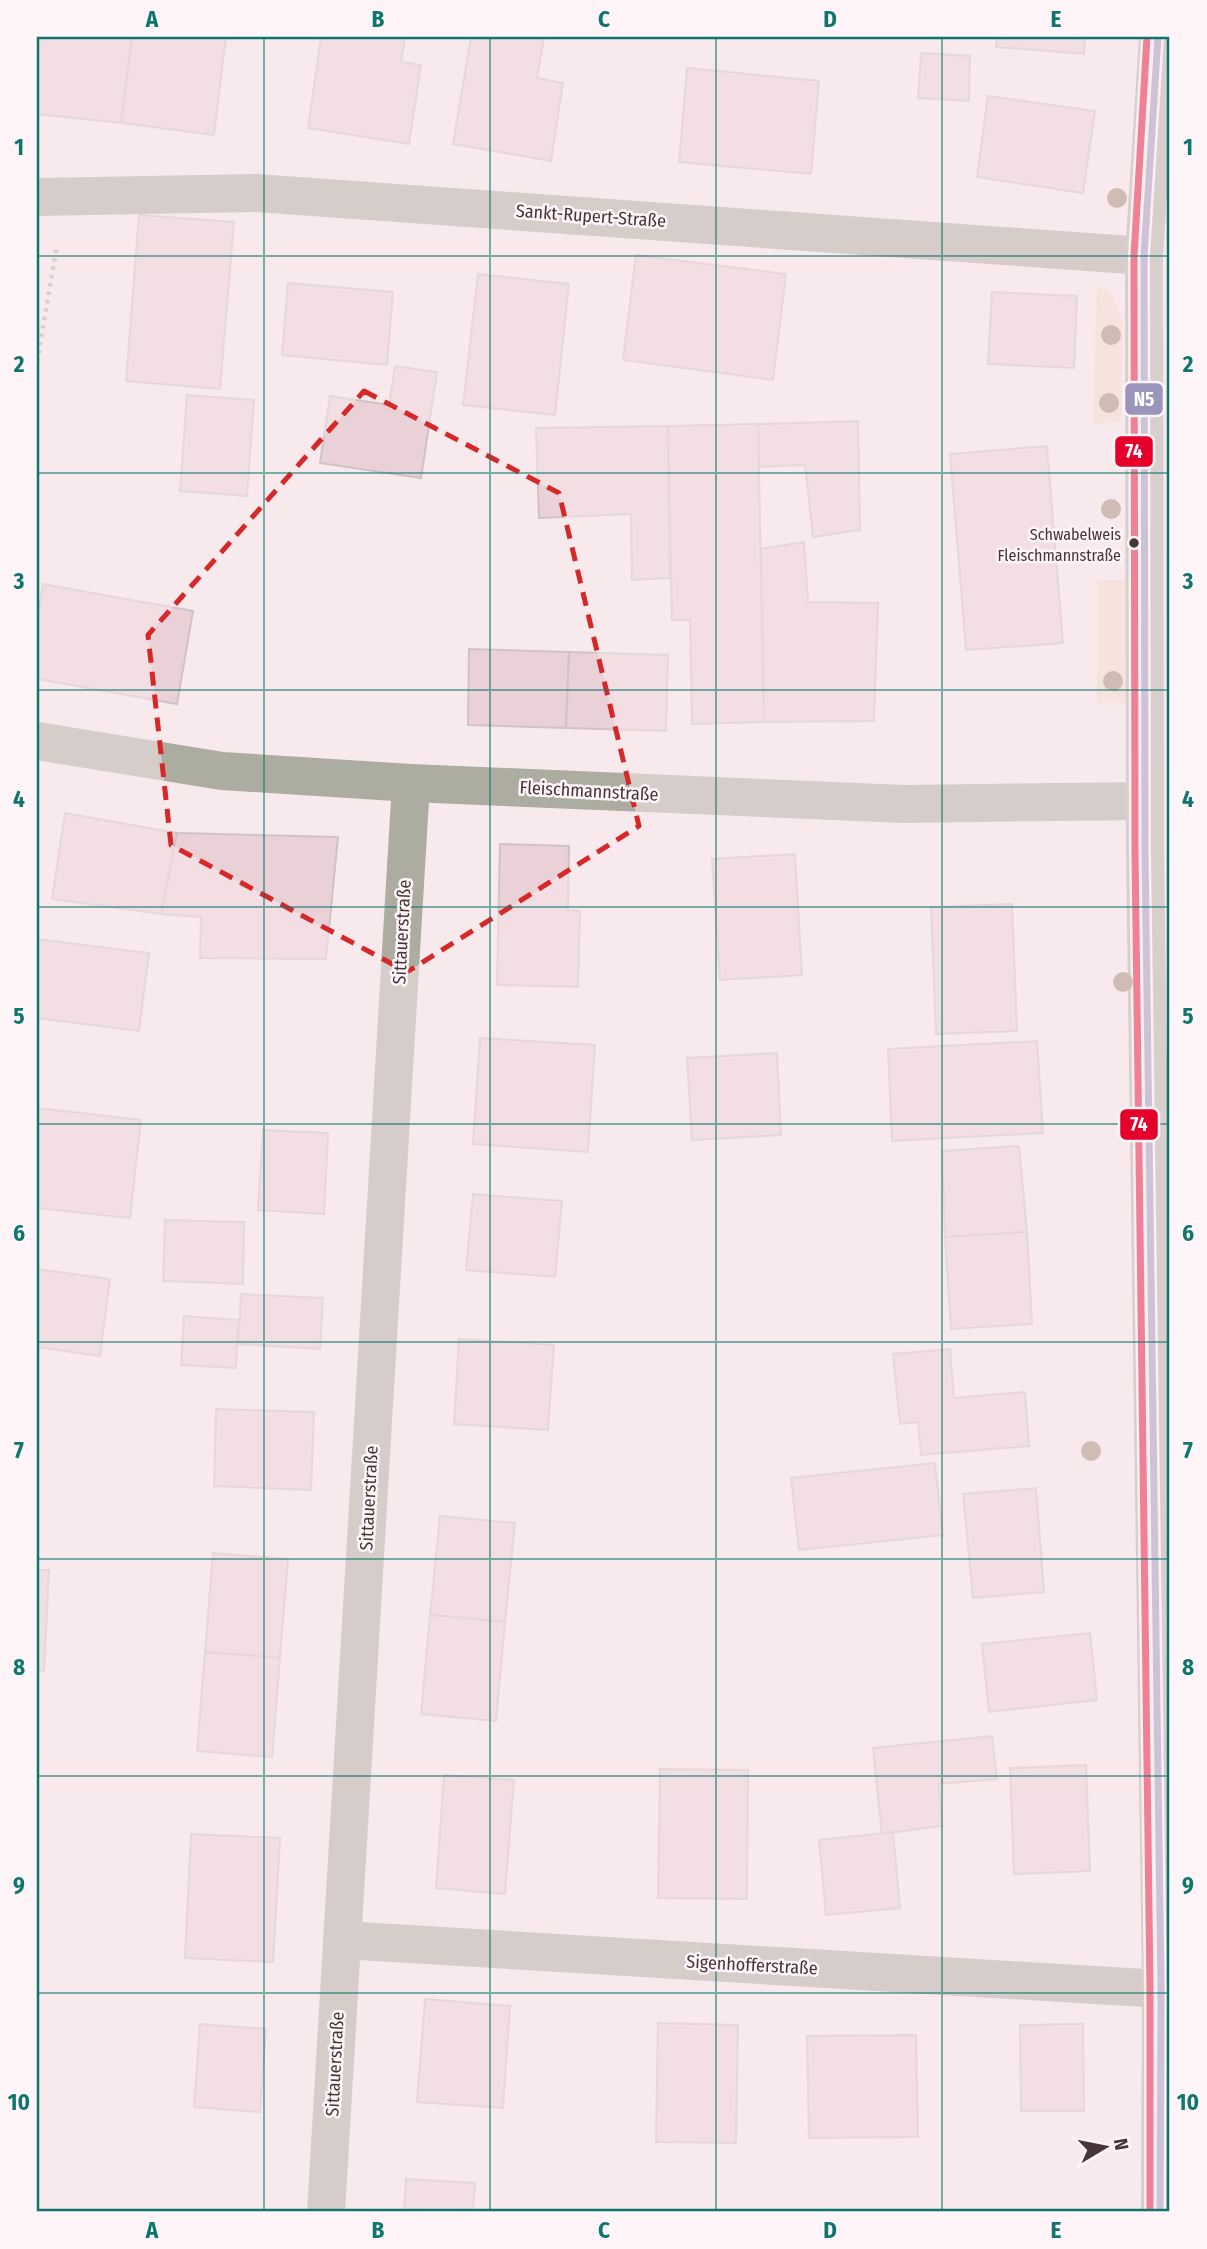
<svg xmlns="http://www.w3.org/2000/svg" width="1207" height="2249" font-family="'Fira Sans Condensed',sans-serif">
<rect width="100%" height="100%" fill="#f8e9ec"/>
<g fill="#f7dbcb">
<polygon points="1097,287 1110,292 1123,320 1121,422 1093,424"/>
<polygon points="1097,580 1126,580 1128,703 1097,703"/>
</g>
<g fill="#ead0d7" stroke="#d0c2c5" stroke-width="2">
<polygon points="37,37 132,37 121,123 37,114"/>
<polygon points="132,37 226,37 214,135 121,123"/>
<polygon points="321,37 405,37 401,62 421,65 409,144 308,128"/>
<polygon points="471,37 544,37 537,78 563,83 551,161 453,144"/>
<polygon points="997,37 1085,37 1084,54 996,47"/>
<polygon points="921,53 970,56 969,101 918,98"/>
<polygon points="687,68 819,81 811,174 679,162"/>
<polygon points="988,96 1095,111 1083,193 977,177"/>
<polygon points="139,215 234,222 220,389 126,381"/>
<polygon points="636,255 786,274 773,380 623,360"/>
<polygon points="478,274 569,284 555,415 463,405"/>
<polygon points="288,283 393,292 387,365 282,355"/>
<polygon points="992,292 1077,296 1074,368 988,364"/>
<polygon points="395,366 437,372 421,478 320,463 330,396 389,405"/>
<polygon points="187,395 254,400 247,496 180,491"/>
<polygon points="858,421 860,530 813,537 805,465 759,467 758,424"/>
<polygon points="758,424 764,722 692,724 690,620 672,620 668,426"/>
<polygon points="668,426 670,578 632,580 631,514 539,518 536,428"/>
<polygon points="1047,446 1063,643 966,650 950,454"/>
<polygon points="804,542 808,602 878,603 874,721 764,722 761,549"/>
<polygon points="43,584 193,611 177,704 37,679 37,621"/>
<polygon points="469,649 569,652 566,728 468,725"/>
<polygon points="569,652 668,655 666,731 566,728"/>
<polygon points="65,813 177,833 161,914 52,899"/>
<polygon points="177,833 338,837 326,959 200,958 201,917 161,914"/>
<polygon points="500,844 569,846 568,910 580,911 578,987 497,985"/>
<polygon points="795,854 802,975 720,980 712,859"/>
<polygon points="1012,904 1017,1031 936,1034 931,907"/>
<polygon points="37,939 149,953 139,1031 37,1018"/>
<polygon points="480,1038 595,1045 588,1152 473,1144"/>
<polygon points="1037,1041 1043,1133 892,1141 888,1049"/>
<polygon points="777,1053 781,1135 692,1140 687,1058"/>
<polygon points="37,1108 141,1120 130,1218 37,1208"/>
<polygon points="263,1130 328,1133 324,1214 258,1210"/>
<polygon points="1019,1146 1027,1232 945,1237 942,1151"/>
<polygon points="473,1194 562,1201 555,1277 466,1270"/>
<polygon points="165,1220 244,1222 243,1284 163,1281"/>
<polygon points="1027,1232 1032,1324 951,1329 945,1237"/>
<polygon points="37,1269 110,1279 100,1356 37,1347"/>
<polygon points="241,1294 323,1298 320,1349 238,1344"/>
<polygon points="184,1316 238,1320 236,1368 181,1365"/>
<polygon points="459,1339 554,1345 548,1430 454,1424"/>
<polygon points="950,1349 954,1398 1025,1392 1029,1446 921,1455 918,1422 900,1424 893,1354"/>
<polygon points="216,1409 314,1412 311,1490 214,1486"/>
<polygon points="935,1463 943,1535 799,1550 791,1478"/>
<polygon points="1036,1488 1044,1592 973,1598 963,1494"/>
<polygon points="440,1516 515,1523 505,1622 430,1615"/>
<polygon points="213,1553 288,1559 280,1658 205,1652"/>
<polygon points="37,1570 49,1570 44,1671 37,1671"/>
<polygon points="430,1615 505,1622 496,1721 421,1714"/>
<polygon points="1090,1633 1097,1700 989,1712 982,1644"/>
<polygon points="205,1652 280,1658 272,1757 197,1751"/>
<polygon points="992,1736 997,1779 939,1784 942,1826 882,1834 873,1748"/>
<polygon points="1086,1765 1090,1871 1014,1874 1010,1768"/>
<polygon points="660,1769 748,1770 747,1899 658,1898"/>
<polygon points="444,1775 514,1780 505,1894 436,1888"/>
<polygon points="893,1832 900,1908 826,1915 819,1840"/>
<polygon points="191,1834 280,1838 273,1962 185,1958"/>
<polygon points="425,1999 510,2006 503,2108 417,2102"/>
<polygon points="658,2023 738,2025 736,2143 656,2142"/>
<polygon points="200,2024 266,2029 260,2112 194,2107"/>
<polygon points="1083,2024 1084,2111 1021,2111 1020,2025"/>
<polygon points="916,2035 918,2137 809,2138 807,2036"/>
<polygon points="406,2179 475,2183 473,2212 404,2212"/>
</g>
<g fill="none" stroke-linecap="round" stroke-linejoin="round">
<polyline stroke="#b4b0ab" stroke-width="4.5" stroke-dasharray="3.5 5" stroke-linecap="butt" points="37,362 57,245"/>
<g stroke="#adaca1" stroke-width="38">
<polyline points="37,197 256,193 1144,256"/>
<polyline points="37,741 222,771 411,783 904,804 1145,801"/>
<polyline points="342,1940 1161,1989"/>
<polyline points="326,2212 411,783"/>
</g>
<polyline stroke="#b2aea5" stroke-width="38" points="1158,37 1144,256 1145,852 1161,1989 1160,2212"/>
<g stroke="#fff5f8" stroke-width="12">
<polyline id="bus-1" points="1158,37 1144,256 1145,852 1161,1989 1160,2212"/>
</g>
<g stroke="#fff5f8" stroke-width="12">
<polyline id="bus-2" points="1147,37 1134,256 1135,852 1150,1989 1150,2212"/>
</g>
<use href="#bus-1" stroke="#9b95bb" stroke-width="7"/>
<use href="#bus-2" stroke="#e4002b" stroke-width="7"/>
</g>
<g fill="#a08571">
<circle cx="1117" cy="198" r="10"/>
<circle cx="1111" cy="335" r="10"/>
<circle cx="1109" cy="403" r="10"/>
<circle cx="1111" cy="509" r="10"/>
<circle cx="1113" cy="681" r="10"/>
<circle cx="1123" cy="982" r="10"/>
<circle cx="1091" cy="1451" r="10"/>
</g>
<path d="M0 0H1207V2249H0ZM 364,391 L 559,493 L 639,826 L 407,972 L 171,845 L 148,635 Z" fill="#f8e9ec" fill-opacity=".55" fill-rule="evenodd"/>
<path fill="none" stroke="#d62828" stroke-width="5" stroke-dasharray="14 9" stroke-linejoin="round" d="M 364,391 L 559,493 L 639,826 L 407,972 L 171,845 L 148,635 Z"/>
<path fill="none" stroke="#0f766e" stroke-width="2" stroke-opacity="0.55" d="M 264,37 L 264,2212M 490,37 L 490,2212M 716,37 L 716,2212M 942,37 L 942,2212M 37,256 L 1170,256M 37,473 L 1170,473M 37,690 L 1170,690M 37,907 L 1170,907M 37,1124 L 1170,1124M 37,1342 L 1170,1342M 37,1559 L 1170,1559M 37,1776 L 1170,1776M 37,1993 L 1170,1993"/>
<circle fill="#463539" stroke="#fff5f8" stroke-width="2.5" cx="1134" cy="543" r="6"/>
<g text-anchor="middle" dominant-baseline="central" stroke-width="5" stroke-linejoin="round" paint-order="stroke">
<g font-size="16" fill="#463539" stroke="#fff5f8" text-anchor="end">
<text x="1121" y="534">Schwabelweis<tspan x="1121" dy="21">Fleischmannstraße</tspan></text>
</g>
<g font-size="18" fill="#463539" stroke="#fff5f8">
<text transform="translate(591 216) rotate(4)">Sankt-Rupert-Straße</text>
<text transform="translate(589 791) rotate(3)">Fleischmannstraße</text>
<text transform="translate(402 932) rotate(-87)">Sittauerstraße</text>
<text transform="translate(369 1498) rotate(-87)">Sittauerstraße</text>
<text transform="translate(752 1965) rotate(3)">Sigenhofferstraße</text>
<text transform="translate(335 2064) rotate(-87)">Sittauerstraße</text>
</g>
</g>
<g stroke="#fff5f8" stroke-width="2.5">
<rect x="1124" y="382" width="40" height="34" rx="7" fill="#9b95bb"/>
<rect x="1114" y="435" width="40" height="33" rx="7" fill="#e4002b"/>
<rect x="1119" y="1108" width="40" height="33" rx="7" fill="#e4002b"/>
</g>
<g font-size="19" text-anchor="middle" font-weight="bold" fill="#fff">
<text x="1144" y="406">N5</text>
<text x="1134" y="458">74</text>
<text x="1139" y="1131">74</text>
</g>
<rect width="1207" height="2249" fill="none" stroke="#fff5f8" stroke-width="77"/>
<g transform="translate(1105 2147) rotate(80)" stroke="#fff5f8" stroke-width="5" paint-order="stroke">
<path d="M0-5L12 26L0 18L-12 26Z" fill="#463539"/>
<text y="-10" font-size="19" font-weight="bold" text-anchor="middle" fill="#463539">N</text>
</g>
<rect x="38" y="38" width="1130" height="2172" fill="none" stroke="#0f766e" stroke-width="2.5"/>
<g font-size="23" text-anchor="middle" font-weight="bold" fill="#0f766e">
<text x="152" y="27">A</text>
<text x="378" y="27">B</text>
<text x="604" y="27">C</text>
<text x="830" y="27">D</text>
<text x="1056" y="27">E</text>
<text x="19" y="155">1</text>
<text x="1188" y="155">1</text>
<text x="19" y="372">2</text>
<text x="1188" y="372">2</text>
<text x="19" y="589">3</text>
<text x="1188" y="589">3</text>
<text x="19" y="807">4</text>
<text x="1188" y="807">4</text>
<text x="19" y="1024">5</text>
<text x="1188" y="1024">5</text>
<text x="19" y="1241">6</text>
<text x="1188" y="1241">6</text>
<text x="19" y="1458">7</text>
<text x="1188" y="1458">7</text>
<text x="19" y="1675">8</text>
<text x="1188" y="1675">8</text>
<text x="19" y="1893">9</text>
<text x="1188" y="1893">9</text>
<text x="19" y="2110">10</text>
<text x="1188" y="2110">10</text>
<text x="152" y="2238">A</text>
<text x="378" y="2238">B</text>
<text x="604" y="2238">C</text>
<text x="830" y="2238">D</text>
<text x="1056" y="2238">E</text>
</g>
</svg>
